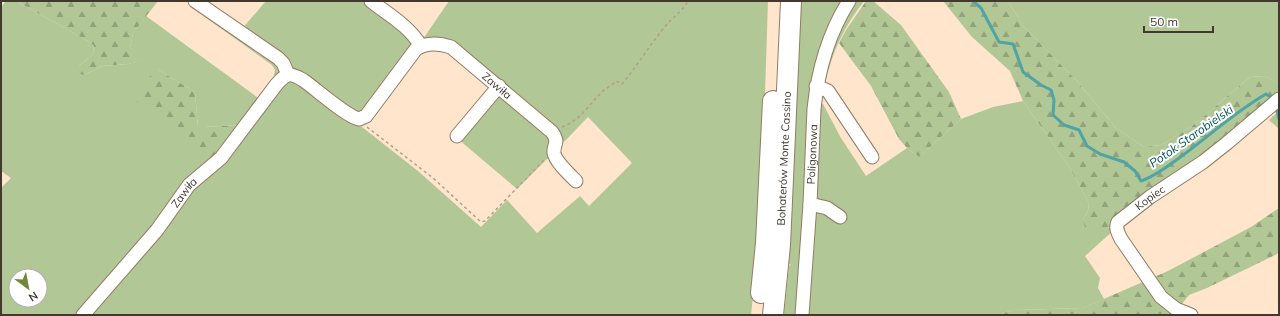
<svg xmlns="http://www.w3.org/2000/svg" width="1280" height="316" font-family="Mulish,sans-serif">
<defs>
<pattern id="forest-firs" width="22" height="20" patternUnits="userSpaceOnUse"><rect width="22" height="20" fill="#b1c796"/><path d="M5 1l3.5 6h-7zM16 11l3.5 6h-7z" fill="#92a37b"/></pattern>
</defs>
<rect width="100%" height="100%" fill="#fee5cc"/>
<g fill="#b1c796" fill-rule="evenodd">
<path d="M 6,1 L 16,1 L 88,41 L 94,46 L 93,54 L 79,66 L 84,75 L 102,66 L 129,64 L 144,58 L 130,48 L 133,33 L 146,16 L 261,100 L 243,125 L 198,127 L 195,92 L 157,69 L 210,164 L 80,315 L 1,315 L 1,188 L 11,178 L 1,171 L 1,7 ZM 16,276 L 40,276 L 40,300 L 16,300 Z"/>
<polygon points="266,1 367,1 414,42 363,114 350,113 241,30"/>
<polygon points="449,1 768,1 763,154 757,258 751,315 86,315 287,79 302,82 362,127 418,171 481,227 507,200 537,233 580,196 589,206 632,163 588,117 564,142 482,69 423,39"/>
<polygon points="801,1 845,1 827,34 798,315 784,315 789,266 791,265 789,264"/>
<path d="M 854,1 L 864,1 C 844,27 832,52 825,84 L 823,82 L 827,59 Z"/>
<polygon points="1008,1 1279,1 1279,84 1265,76 1250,77 1191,127 1161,145 1144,147 1116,128 1076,80 1024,27"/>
<polygon points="207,13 283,69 278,77 274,75 275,70 272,65 205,17"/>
<polygon points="500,91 550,134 549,157 517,189 458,139"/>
<polygon points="1023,101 1068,165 1089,203 1088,211 1083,220 1107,228 1113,226 1114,230 1085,256 1100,278 1098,288 1104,299 1083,308 1013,310 997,315 805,315 814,214 817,212 817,200 815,197 818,103 823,104 841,138 866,176 907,148 919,157 961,119 993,107"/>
</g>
<g fill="url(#forest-firs)">
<polygon points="16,1 158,1 133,33 130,48 145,58 129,64 102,66 84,75 78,73 79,66 93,54 94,46 88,41"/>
<polygon points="866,1 873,1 901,25 949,92 961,119 919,157 907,148 899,139 871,86 839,43 846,30"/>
<polygon points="943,1 1008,1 1024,27 1076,80 1116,128 1144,147 1161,145 1191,127 1250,77 1265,76 1278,83 1279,96 1113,226 1097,231 1089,231 1085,227 1083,220 1088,211 1089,203 1068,165 1023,101 1010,71 972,37"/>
<polygon points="157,69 195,92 198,127 243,125 210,164 136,101 138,89"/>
<polygon points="1279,111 1279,129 1269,120"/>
<polygon points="1279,208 1279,253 1207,288 1189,295 1173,315 997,315 1013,310 1083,308 1168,271 1251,227"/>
</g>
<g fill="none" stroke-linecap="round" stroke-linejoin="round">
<g stroke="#4fa4a5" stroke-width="3">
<path d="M 973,1 L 981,8 L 999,42 L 1013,44 L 1023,72 L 1041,85 L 1051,90 L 1054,100 L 1053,115 L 1064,125 L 1079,130 L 1087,146 L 1100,154 L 1124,162 L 1135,171 L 1141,181 C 1153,177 1164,169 1175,161 C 1206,139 1233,113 1266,94 L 1273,98"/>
<polyline points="1276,107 1279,119"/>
</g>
<g stroke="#927b64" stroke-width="15">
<g id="minor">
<polyline points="195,1 278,58 283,63 288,74"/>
<path d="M 371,1 C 389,15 409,26 421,46"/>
<polyline points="816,86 828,91 872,157"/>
<polyline points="457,136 499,86"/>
<polyline points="810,204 827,208 840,217"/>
<path id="s1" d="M 83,315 L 157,230 L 189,185 L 221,158 L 276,85 C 287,73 289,72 303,80 C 316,89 346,116 359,119 L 366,116 L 416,49 C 427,42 439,43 451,47 L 552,132 C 560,144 553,143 554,153 C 555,161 570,175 576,181"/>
<path id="s2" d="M 802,315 L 810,204 L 814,109 C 818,70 828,34 849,1"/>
<path id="s3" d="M 1191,315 L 1176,309 L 1161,297 L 1121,239 C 1118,233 1115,228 1118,222 L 1150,197 L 1203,162 L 1227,143 L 1279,99"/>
</g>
</g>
<g stroke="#927b64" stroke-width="22">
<g id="highway">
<polyline points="761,293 766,243 773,101"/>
<path id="s4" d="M 773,315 L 780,245 L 791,1"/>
</g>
</g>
<g stroke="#b29f8c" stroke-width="1.5" stroke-dasharray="3 3" stroke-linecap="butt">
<polyline points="367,127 433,178 481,222 485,221 545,159"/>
<path d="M 562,127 C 581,120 590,103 604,90 C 608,87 613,85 616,81 L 622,84 C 638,65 651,43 667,24 C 674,17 683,10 688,1"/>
</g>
<use href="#minor" stroke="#fff" stroke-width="13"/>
<use href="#highway" stroke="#fff" stroke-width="20"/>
</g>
<g text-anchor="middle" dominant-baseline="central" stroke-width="4" stroke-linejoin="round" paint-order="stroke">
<g font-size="11" fill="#42382e" stroke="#fff">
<text stroke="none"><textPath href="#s1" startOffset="589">Zawiła</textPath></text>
<text stroke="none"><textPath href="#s2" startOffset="161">Poligonowa</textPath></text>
<text stroke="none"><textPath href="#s4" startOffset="157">Bohaterów Monte Cassino</textPath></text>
<text stroke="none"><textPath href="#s1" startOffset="159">Zawiła</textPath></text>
<text stroke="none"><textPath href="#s3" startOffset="164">Kopiec</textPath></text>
</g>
<g font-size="12" font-style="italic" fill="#035354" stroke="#fff">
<text transform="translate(1191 136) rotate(-35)">Potok Starobielski</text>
</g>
</g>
<rect width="1280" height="316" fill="none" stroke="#42382e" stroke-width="4"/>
<g transform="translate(28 288) rotate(148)"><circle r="19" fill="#ffffff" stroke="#b3afab"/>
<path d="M0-3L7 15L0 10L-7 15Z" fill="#728738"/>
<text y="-6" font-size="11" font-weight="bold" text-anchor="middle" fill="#42382e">N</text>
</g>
<path d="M1144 26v6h69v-6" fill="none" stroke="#42382e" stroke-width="2"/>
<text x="1150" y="26" font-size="12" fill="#42382e" stroke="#ffffff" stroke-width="3" paint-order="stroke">50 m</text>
</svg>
